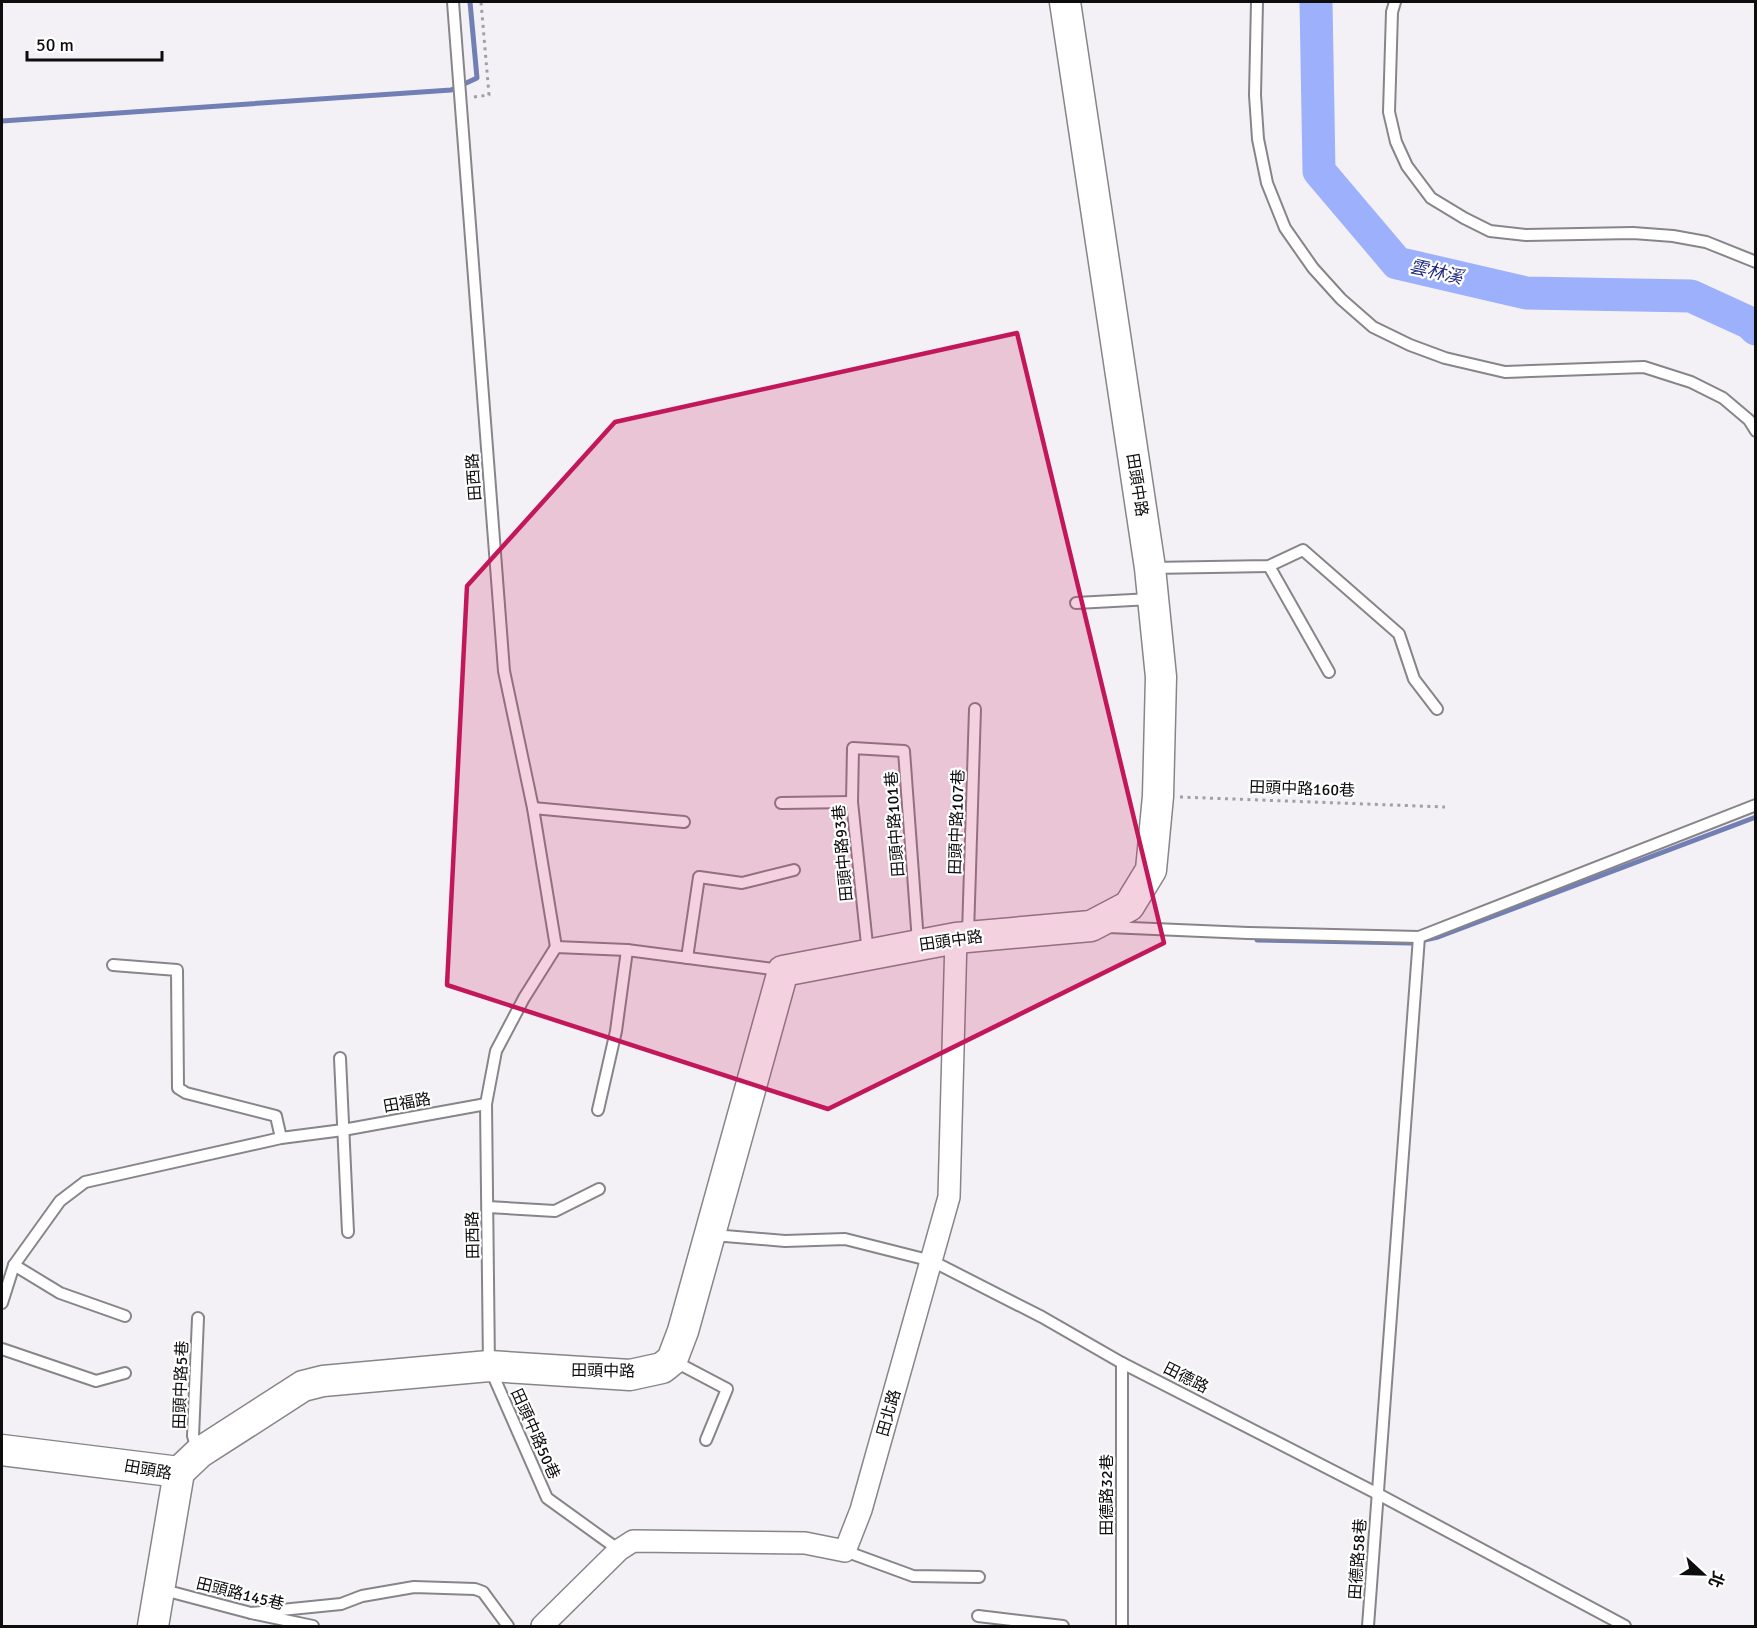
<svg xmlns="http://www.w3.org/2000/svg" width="1757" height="1628" font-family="Signika,'Noto Sans TC',sans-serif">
<rect width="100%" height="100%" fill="#f4f1f6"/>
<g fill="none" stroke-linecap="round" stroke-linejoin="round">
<g stroke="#717fb5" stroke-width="5">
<polyline points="2,121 451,90 477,78 470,2"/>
<polyline points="1257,940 1411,943 1438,937 1756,817"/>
</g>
<polyline stroke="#9cb0fc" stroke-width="33" points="1316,2 1319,171 1397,263 1526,293 1691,296 1750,323 1756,329"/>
<g stroke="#88858a" stroke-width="14">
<g id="lane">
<polyline points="453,2 504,671 533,808 556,947"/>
<polyline points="1257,2 1255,95 1258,139 1267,183 1285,228 1313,268 1341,299 1373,327 1410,345 1445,358 1505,372 1644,367 1691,382 1723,398 1749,420 1756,431"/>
<polyline points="1395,2 1392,12 1389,112 1396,142 1407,166 1431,198 1464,218 1490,231 1526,235 1633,233 1673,236 1706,242 1756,262"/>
<polyline points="1269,566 1329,672"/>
<polyline points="1151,568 1269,566 1303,550 1399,634 1414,679 1437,709"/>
<polyline points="1076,603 1151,599"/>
<polyline points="781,803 852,802"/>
<polyline points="533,808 684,822"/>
<polyline points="1108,927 1248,933 1419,937"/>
<polyline points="968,934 975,709"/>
<polyline points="868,954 852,802 853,748 904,751 918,942"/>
<polyline points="687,958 699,877 742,883 794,870"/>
<polyline points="113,965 177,970 178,1088 186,1093 276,1116 281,1138"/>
<polyline points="340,1058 348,1232"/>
<polyline points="598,1110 616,1031 627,950"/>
<polyline points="488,1207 555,1211 599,1189"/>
<polyline points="713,1235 785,1241 845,1239 932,1261 1042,1317 1122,1363 1378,1494 1625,1626"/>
<polyline points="14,1265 60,1293 125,1316"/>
<polyline points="2,1303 14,1265 60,1201 85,1182 281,1138 343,1130 486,1104"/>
<polyline points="198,1318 193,1436 198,1452"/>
<polyline points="2,1349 96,1381 125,1373"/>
<polyline points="672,1360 727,1389 706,1440"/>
<polyline points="1122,1363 1122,1626"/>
<polyline points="619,1550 547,1498 489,1366 486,1104 496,1051 524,998 556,947 627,950 780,970"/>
<polyline points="845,1551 913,1576 979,1577"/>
<polyline points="160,1589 251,1613 313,1626"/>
<polyline points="251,1613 341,1604 362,1596 414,1587 475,1589 483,1592 508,1626"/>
<polyline points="978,1616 1063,1626"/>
<polyline points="1368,1626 1419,937 1756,805"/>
</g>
</g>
<g stroke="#88858a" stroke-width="24">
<polyline id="street" points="542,1626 619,1550 633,1541 805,1543 845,1551 861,1510 949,1197 956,938"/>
</g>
<g stroke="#88858a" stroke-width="33">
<g id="secondary">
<polyline points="2,1450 179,1472"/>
<polyline points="179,1472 199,1453 303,1386 323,1381 489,1366 630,1375 662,1368 672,1360 683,1331 783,971 956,938 1091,926 1129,906 1151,870 1158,796 1161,677 1150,568 1065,2"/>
<polyline points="153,1626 179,1472"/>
</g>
</g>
<g stroke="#a19fa2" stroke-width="3" stroke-dasharray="3 4.5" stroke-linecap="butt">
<polyline points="474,97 489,95 481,2"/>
<polyline points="1180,797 1445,807"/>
</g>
<use href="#lane" stroke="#fff" stroke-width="10"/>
<use href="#street" stroke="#fff" stroke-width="21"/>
<use href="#secondary" stroke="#fff" stroke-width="30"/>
</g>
<path fill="#c2185b" fill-opacity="0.2" stroke="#c2185b" stroke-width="4.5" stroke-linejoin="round" d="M 1017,333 L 1164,943 L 828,1109 L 447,985 L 467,586 L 615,422 Z"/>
<g text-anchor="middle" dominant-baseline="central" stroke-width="4.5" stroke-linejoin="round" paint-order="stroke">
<g font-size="16" fill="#0e0d0e" stroke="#fff">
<text transform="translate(474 477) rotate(-94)">田西路</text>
<text transform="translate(1137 485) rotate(81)">田頭中路</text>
<text transform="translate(1302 789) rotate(2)">田頭中路160巷</text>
<text transform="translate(957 822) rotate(-88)">田頭中路107巷</text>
<text transform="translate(895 824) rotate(-94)">田頭中路101巷</text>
<text transform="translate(843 853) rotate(-95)">田頭中路93巷</text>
<text transform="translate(951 941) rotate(-8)">田頭中路</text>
<text transform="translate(407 1103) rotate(-10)">田福路</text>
<text transform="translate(473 1235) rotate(-91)">田西路</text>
<text transform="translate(603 1371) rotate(1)">田頭中路</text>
<text transform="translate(1186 1378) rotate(27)">田德路</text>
<text transform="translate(181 1385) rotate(-88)">田頭中路5巷</text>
<text transform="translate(889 1413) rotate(-74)">田北路</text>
<text transform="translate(535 1434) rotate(66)">田頭中路50巷</text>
<text transform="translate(148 1470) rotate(10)">田頭路</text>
<text transform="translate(1107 1495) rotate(-90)">田德路32巷</text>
<text transform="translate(1358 1559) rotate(-86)">田德路58巷</text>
<text transform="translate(240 1594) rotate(14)">田頭路145巷</text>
</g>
<g font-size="18" font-style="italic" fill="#232c81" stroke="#fff">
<text transform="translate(1436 272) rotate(13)">雲林溪</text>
</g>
</g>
<rect width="1757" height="1628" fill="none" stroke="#0e0d0e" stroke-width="6"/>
<g transform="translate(1703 1574) rotate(112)" stroke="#ffffff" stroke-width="4.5" paint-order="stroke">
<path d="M0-4.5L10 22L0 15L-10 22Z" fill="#0e0d0e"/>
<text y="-9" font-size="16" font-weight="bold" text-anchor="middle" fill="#0e0d0e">北</text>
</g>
<path d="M27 51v9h135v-9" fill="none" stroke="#0e0d0e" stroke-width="3"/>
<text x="36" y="51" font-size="18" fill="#0e0d0e" stroke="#ffffff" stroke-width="4.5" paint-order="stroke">50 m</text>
</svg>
